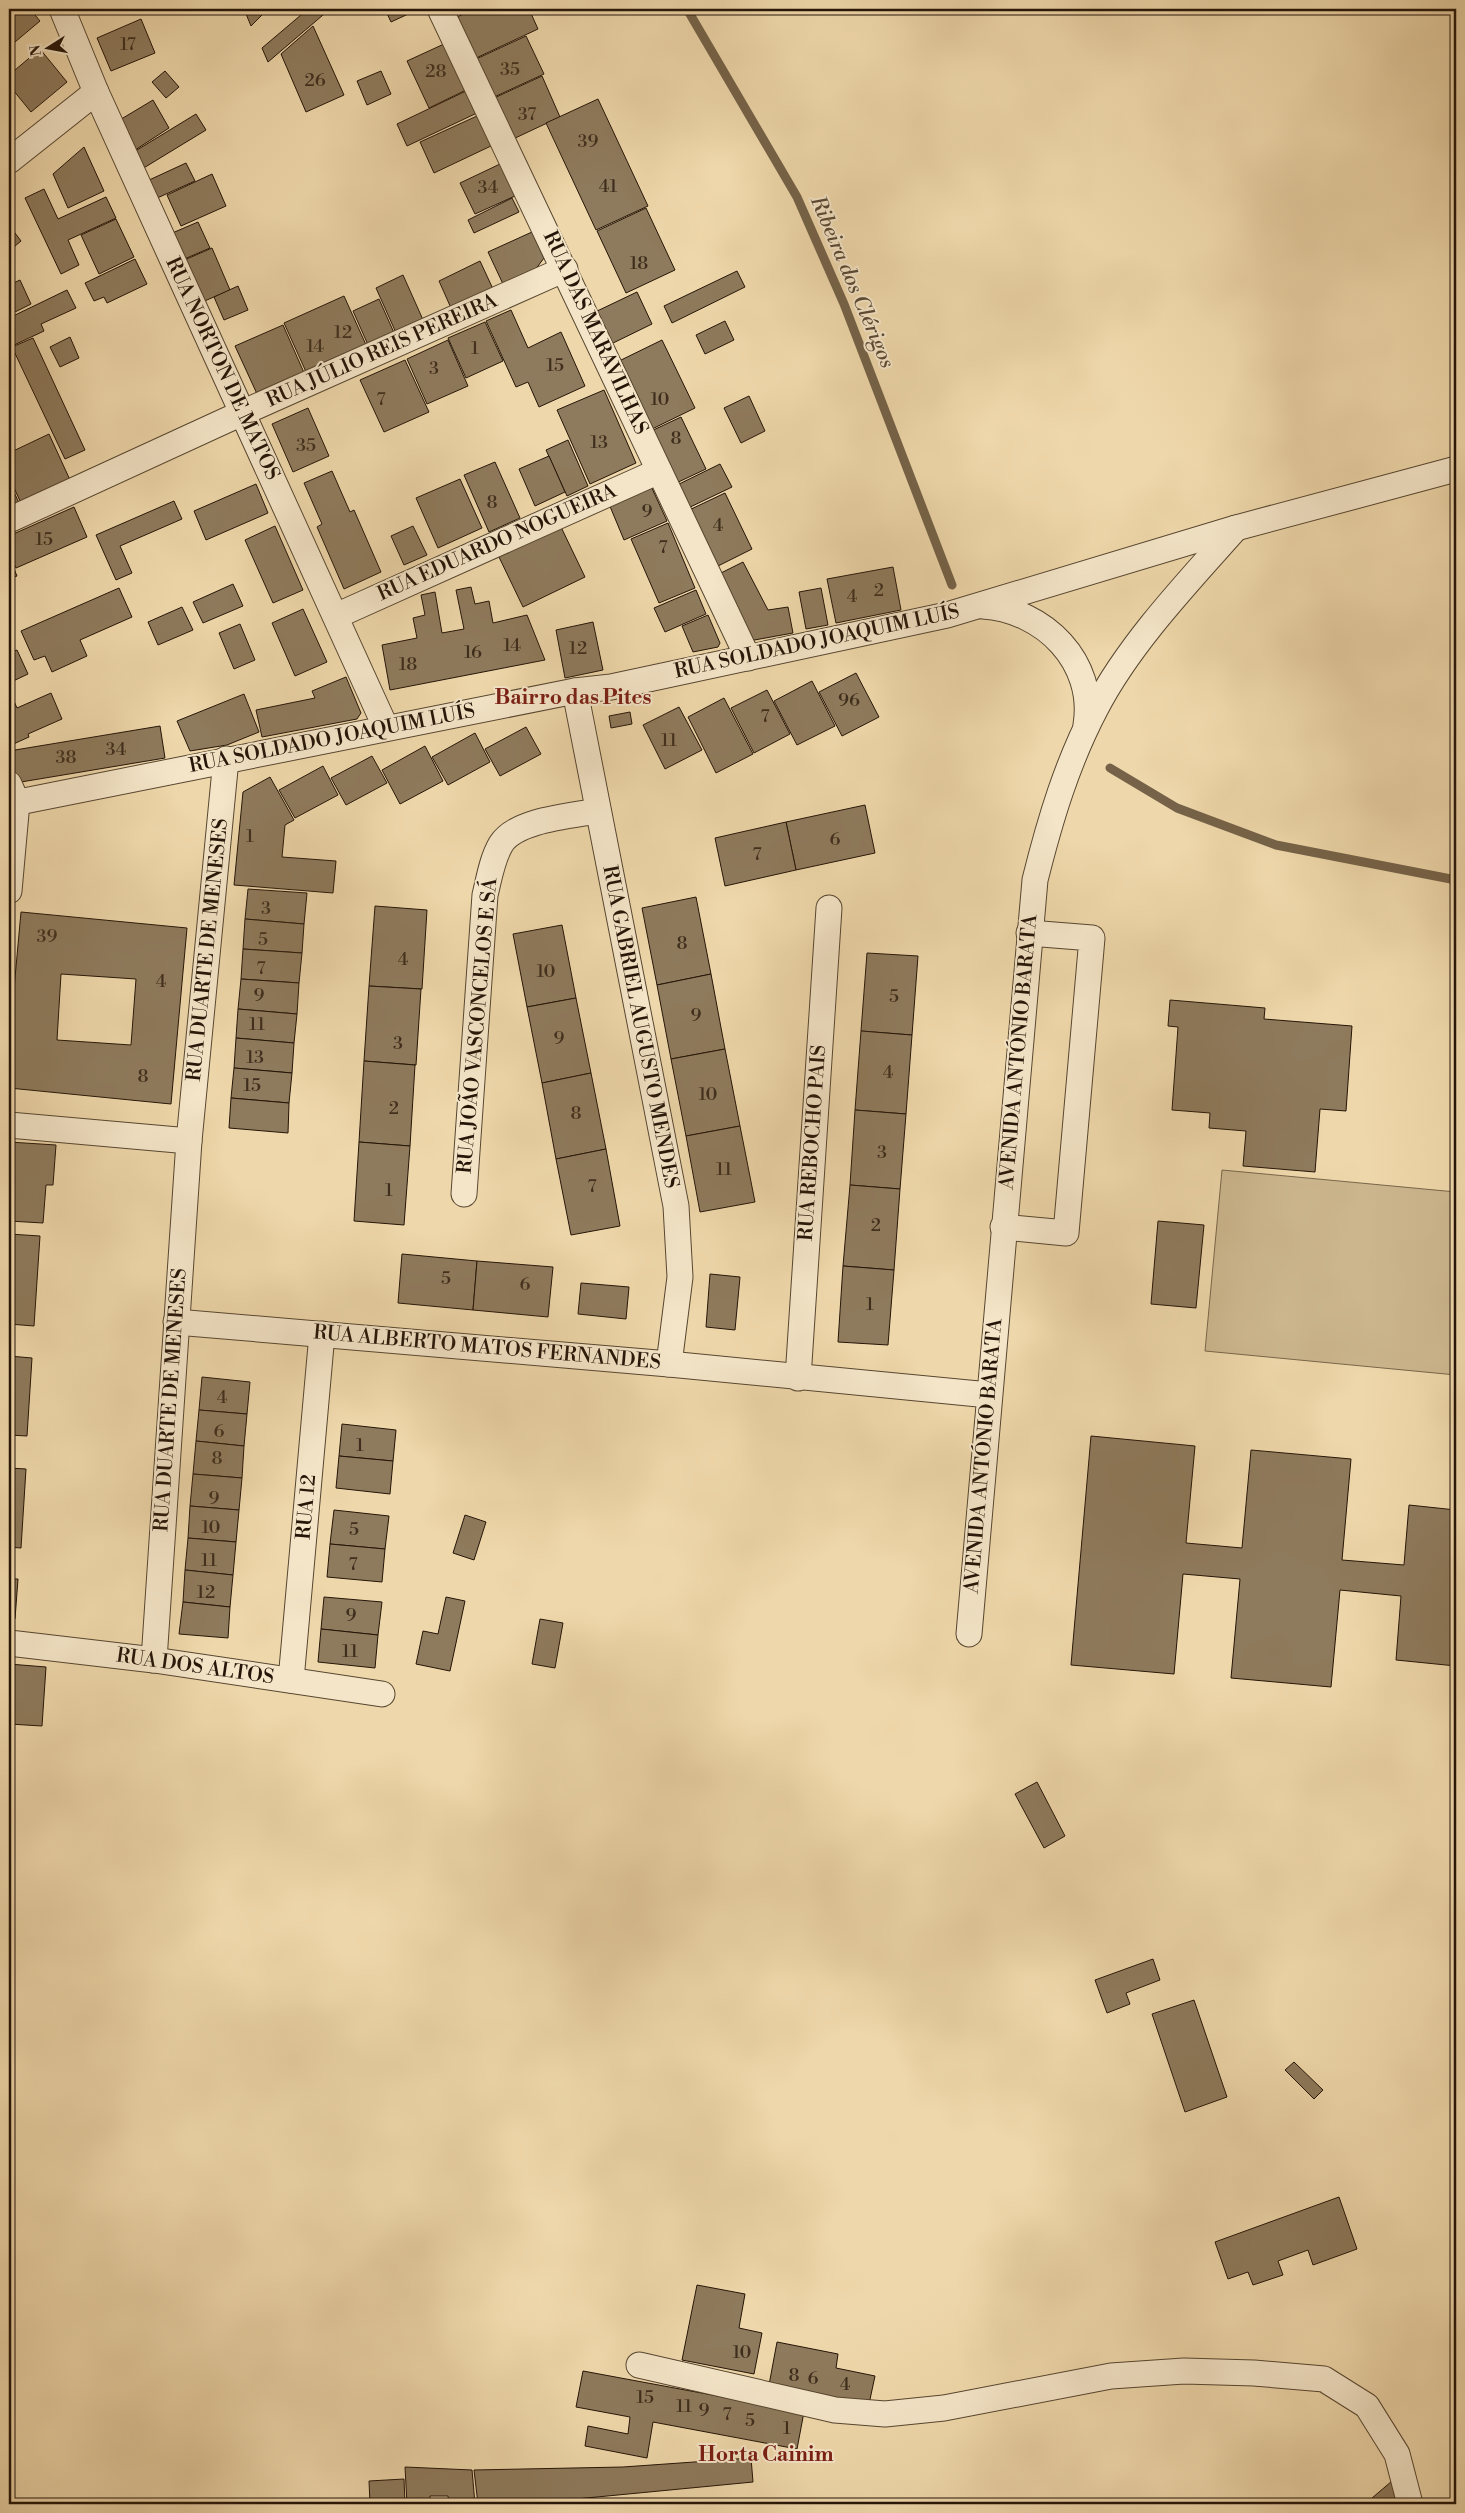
<svg xmlns="http://www.w3.org/2000/svg" width="1465" height="2513" font-family="'Libre Bodoni',serif">
<rect width="100%" height="100%" fill="#eed7aa"/>
<filter id="stains"><feTurbulence type="fractalNoise" baseFrequency=".004" numOctaves="4"/><feColorMatrix values="0 0 0 0 .2 0 0 0 0 .09 0 0 0 0 .02 0 0 0 .5 -.17"/></filter>
<radialGradient id="worn" r=".72"><stop offset=".6" stop-color="#630" stop-opacity="0"/><stop offset="1" stop-color="#630" stop-opacity=".3"/></radialGradient>
<polygon fill="#ccb68e" stroke="#78664b" points="1222,1170 1456,1192 1456,1375 1205,1351"/>
<g fill="none" stroke-linecap="round" stroke-linejoin="round">
<g stroke="#756248" stroke-width="9">
<polyline points="687,9 797,197 844,304 952,585"/>
<polyline points="1110,768 1177,808 1276,845 1456,880"/>
</g>
</g>
<g fill="#8e7a5c" stroke="#251508" fill-rule="evenodd">
<polygon points="9,9 30,9 40,21 9,47"/>
<polygon points="244,9 268,9 251,26"/>
<polygon points="308,9 330,9 268,62 262,48"/>
<polygon points="385,9 419,9 391,22"/>
<polygon points="450,9 468,9 453,16"/>
<polygon points="474,9 529,9 538,29 474,59 455,18"/>
<polygon points="141,19 155,53 111,71 97,38"/>
<polygon points="313,26 344,95 306,112 281,54"/>
<polygon points="526,36 544,74 492,98 474,60"/>
<polygon points="444,44 466,90 429,108 407,61"/>
<polygon points="40,49 67,82 31,112 9,85 9,75"/>
<polygon points="165,71 179,87 166,98 152,82"/>
<polygon points="381,71 391,94 367,105 357,81"/>
<polygon points="542,76 560,117 511,140 492,99"/>
<polygon points="466,91 477,113 407,146 397,124"/>
<polygon points="598,99 648,206 596,230 546,123"/>
<polygon points="153,100 169,128 132,152 118,121"/>
<polygon points="196,114 206,130 142,169 132,153"/>
<polygon points="477,116 491,146 434,173 420,142"/>
<polygon points="84,147 104,191 68,208 53,174"/>
<polygon points="186,163 195,181 155,199 147,181"/>
<polygon points="500,164 515,196 475,214 460,183"/>
<polygon points="212,174 226,206 181,226 167,195"/>
<polygon points="44,189 58,219 106,197 116,218 68,240 79,265 61,274 25,198"/>
<polygon points="512,198 519,212 474,233 468,220"/>
<polygon points="646,208 675,270 626,293 597,231"/>
<polygon points="116,219 134,257 99,274 81,235"/>
<polygon points="198,222 210,248 182,260 170,234"/>
<polygon points="9,225 21,241 9,251"/>
<polygon points="532,232 544,258 535,270 503,284 488,252"/>
<polygon points="212,248 230,290 200,303 182,261"/>
<polygon points="135,259 147,284 107,303 104,297 94,301 85,283"/>
<polygon points="480,261 493,289 451,308 439,281"/>
<polygon points="737,271 745,287 672,323 664,306"/>
<polygon points="403,275 424,322 397,335 376,288"/>
<polygon points="20,280 31,304 9,315 9,285"/>
<polygon points="238,286 248,310 224,320 214,297"/>
<polygon points="67,290 76,308 41,324 44,331 12,346 9,340 9,318"/>
<polygon points="637,292 652,324 609,345 593,313"/>
<polygon points="344,296 367,347 307,374 284,323"/>
<polygon points="379,299 395,335 369,347 353,311"/>
<polygon points="511,310 528,348 561,332 585,386 539,407 528,382 516,387 486,321"/>
<polygon points="725,321 734,340 705,354 696,335"/>
<polygon points="485,322 503,361 466,378 448,338"/>
<polygon points="283,325 305,375 258,396 235,346"/>
<polygon points="70,337 79,358 60,367 50,347"/>
<polygon points="33,338 85,450 65,459 12,347"/>
<polygon points="448,340 468,386 427,404 407,359"/>
<polygon points="662,340 695,408 648,431 615,363"/>
<polygon points="405,360 429,412 384,432 360,380"/>
<polygon points="604,390 636,463 590,484 557,410"/>
<polygon points="749,396 765,431 741,443 724,408"/>
<polygon points="308,408 329,456 293,472 272,424"/>
<polygon points="681,417 706,469 672,485 647,433"/>
<polygon points="49,434 70,480 21,503 9,477 9,453"/>
<polygon points="568,440 588,486 567,496 546,450"/>
<polygon points="549,456 565,492 535,506 519,469"/>
<polygon points="495,462 520,518 489,532 464,475"/>
<polygon points="720,464 732,487 684,510 673,487"/>
<polygon points="332,471 350,512 354,510 381,572 344,589 317,527 322,524 304,483"/>
<polygon points="460,479 482,528 438,548 416,498"/>
<polygon points="9,481 19,503 9,508"/>
<polygon points="256,484 268,513 206,540 194,511"/>
<polygon points="651,486 667,521 624,540 609,504"/>
<polygon points="725,493 752,549 712,569 685,512"/>
<polygon points="174,501 182,519 120,546 132,573 116,580 96,535"/>
<polygon points="74,507 87,537 16,568 9,553 9,536"/>
<polygon points="668,523 695,588 659,603 631,539"/>
<polygon points="560,525 585,577 523,607 498,555"/>
<polygon points="275,526 303,590 273,603 245,540"/>
<polygon points="413,526 427,555 404,565 391,536"/>
<polygon points="9,557 17,576 9,579"/>
<polygon points="743,562 768,610 788,607 793,633 749,641 715,576"/>
<polygon points="893,567 901,610 836,623 827,579"/>
<polygon points="233,584 243,606 203,623 193,602"/>
<polygon points="471,587 475,604 489,601 493,623 527,615 545,660 390,690 382,645 417,638 413,618 425,615 421,595 435,592 442,633 464,629 456,590"/>
<polygon points="119,588 132,617 80,640 87,656 52,672 45,656 34,660 21,631"/>
<polygon points="821,588 828,625 806,629 799,592"/>
<polygon points="696,590 706,614 665,632 654,608"/>
<polygon points="182,607 193,630 158,645 148,622"/>
<polygon points="303,609 327,662 295,676 272,623"/>
<polygon points="708,615 720,643 718,647 693,652 682,626"/>
<polygon points="593,622 603,670 565,678 556,630"/>
<polygon points="240,624 255,660 234,669 219,633"/>
<polygon points="17,650 28,674 9,683 9,653"/>
<polygon points="856,673 879,717 842,736 819,692"/>
<polygon points="346,677 361,713 357,719 262,737 256,710 315,698 312,691"/>
<polygon points="812,681 835,726 797,745 774,701"/>
<polygon points="9,690 17,708 51,693 62,719 28,734 29,737 9,746"/>
<polygon points="767,690 790,734 754,753 731,708"/>
<polygon points="244,694 259,732 227,745 190,751 177,721"/>
<polygon points="724,698 753,754 716,773 688,717"/>
<polygon points="679,707 702,750 665,769 643,725"/>
<polygon points="630,712 632,724 611,728 609,716"/>
<polygon points="160,726 165,758 15,783 9,769 9,751"/>
<polygon points="526,727 541,754 500,776 485,749"/>
<polygon points="475,733 490,762 448,785 432,757"/>
<polygon points="425,746 443,781 400,804 382,770"/>
<polygon points="372,756 387,783 346,805 331,778"/>
<polygon points="323,766 338,795 295,818 279,790"/>
<polygon points="270,777 294,820 285,825 282,857 336,861 333,893 234,885 243,792"/>
<polygon points="865,805 875,853 796,870 786,822"/>
<polygon points="786,822 796,870 725,886 715,838"/>
<polygon points="248,889 307,893 304,924 245,919"/>
<polygon points="696,897 711,974 657,985 642,908"/>
<polygon points="375,906 427,910 422,989 369,986"/>
<path d="M 21,912 L 187,928 L 171,1104 L 9,1088 L 9,1044 ZM 61,974 L 136,979 L 131,1045 L 57,1040 Z"/>
<polygon points="245,919 304,924 302,953 243,949"/>
<polygon points="562,925 576,998 527,1007 513,934"/>
<polygon points="243,949 302,953 299,983 241,979"/>
<polygon points="867,953 918,956 912,1035 861,1031"/>
<polygon points="711,974 725,1049 671,1059 657,985"/>
<polygon points="241,979 299,983 297,1014 238,1009"/>
<polygon points="369,986 421,989 416,1065 364,1061"/>
<polygon points="576,998 591,1073 542,1083 527,1007"/>
<polygon points="1170,1000 1265,1008 1264,1019 1352,1026 1346,1111 1320,1109 1315,1172 1243,1166 1246,1131 1209,1128 1210,1113 1172,1110 1178,1027 1168,1026"/>
<polygon points="238,1009 297,1014 294,1043 236,1038"/>
<polygon points="861,1031 912,1035 906,1114 855,1110"/>
<polygon points="236,1038 294,1043 292,1073 234,1068"/>
<polygon points="725,1049 740,1126 686,1136 671,1059"/>
<polygon points="364,1061 415,1065 410,1146 359,1142"/>
<polygon points="234,1068 292,1073 289,1103 231,1098"/>
<polygon points="591,1073 606,1149 556,1159 542,1083"/>
<polygon points="231,1098 289,1103 288,1133 229,1128"/>
<polygon points="855,1110 906,1114 900,1189 850,1185"/>
<polygon points="740,1126 755,1202 700,1212 686,1136"/>
<polygon points="9,1142 56,1145 53,1185 46,1185 43,1223 9,1221"/>
<polygon points="359,1142 410,1146 404,1225 354,1221"/>
<polygon points="606,1149 620,1226 571,1235 556,1159"/>
<polygon points="850,1185 900,1189 894,1270 843,1266"/>
<polygon points="1158,1221 1204,1225 1196,1308 1151,1304"/>
<polygon points="9,1234 40,1236 34,1326 9,1324"/>
<polygon points="402,1254 477,1261 473,1310 398,1303"/>
<polygon points="477,1261 553,1267 548,1317 473,1310"/>
<polygon points="843,1266 894,1270 888,1345 838,1342"/>
<polygon points="710,1274 740,1277 735,1330 706,1327"/>
<polygon points="581,1283 629,1287 626,1319 578,1314"/>
<polygon points="9,1356 32,1358 27,1436 9,1435"/>
<polygon points="202,1377 250,1382 247,1414 199,1410"/>
<polygon points="199,1410 247,1414 244,1446 196,1441"/>
<polygon points="342,1424 396,1430 393,1461 339,1456"/>
<polygon points="1091,1436 1195,1446 1186,1543 1242,1548 1251,1450 1351,1459 1342,1560 1404,1565 1409,1505 1456,1510 1456,1666 1396,1660 1401,1596 1340,1590 1331,1687 1231,1678 1240,1579 1183,1574 1174,1674 1071,1665"/>
<polygon points="196,1441 244,1446 242,1478 193,1474"/>
<polygon points="339,1456 393,1461 390,1494 336,1488"/>
<polygon points="9,1468 26,1469 21,1548 9,1547"/>
<polygon points="193,1474 242,1478 239,1510 190,1506"/>
<polygon points="190,1506 239,1510 236,1542 188,1538"/>
<polygon points="334,1510 389,1516 385,1549 330,1544"/>
<polygon points="465,1515 486,1522 474,1560 453,1553"/>
<polygon points="188,1538 236,1542 233,1575 185,1570"/>
<polygon points="330,1544 385,1549 382,1582 327,1577"/>
<polygon points="185,1570 233,1575 230,1607 183,1602"/>
<polygon points="9,1579 18,1579 15,1619 9,1618"/>
<polygon points="324,1597 382,1602 378,1635 321,1629"/>
<polygon points="446,1597 465,1601 450,1671 416,1664 423,1631 438,1634"/>
<polygon points="183,1602 230,1607 228,1638 179,1634"/>
<polygon points="540,1619 563,1623 555,1668 532,1664"/>
<polygon points="321,1629 378,1635 375,1668 318,1662"/>
<polygon points="9,1664 46,1667 42,1726 9,1724"/>
<polygon points="1037,1782 1065,1836 1044,1848 1015,1794"/>
<polygon points="1153,1959 1160,1980 1126,1993 1130,2004 1107,2013 1095,1980"/>
<polygon points="1194,2000 1227,2097 1185,2112 1152,2014"/>
<polygon points="1294,2062 1323,2090 1314,2099 1285,2070"/>
<polygon points="1339,2197 1357,2249 1313,2265 1308,2250 1278,2261 1283,2275 1253,2285 1248,2272 1228,2279 1215,2242"/>
<polygon points="697,2285 745,2294 739,2328 762,2333 754,2374 682,2360"/>
<polygon points="777,2342 838,2354 836,2368 875,2376 869,2404 769,2385"/>
<polygon points="583,2371 804,2412 797,2449 653,2422 647,2458 585,2446 588,2426 628,2434 630,2417 576,2407"/>
<polygon points="751,2458 753,2482 524,2504 478,2504 474,2470 623,2467"/>
<polygon points="405,2467 472,2470 475,2504 449,2504 448,2496 430,2496 430,2504 407,2504"/>
<polygon points="404,2479 405,2504 370,2504 369,2481"/>
<polygon points="1392,2481 1396,2504 1365,2504"/>
<polygon points="350,2500 350,2504 315,2504 315,2502"/>
<polygon points="678,2500 678,2504 637,2504"/>
</g>
<g fill="none" stroke-linecap="round" stroke-linejoin="round">
<g stroke="#574630" stroke-width="27">
<g id="street">
<polyline points="62,9 96,92 386,728"/>
<polyline points="440,9 748,658"/>
<polyline points="9,161 96,92"/>
<polyline points="9,520 242,413 565,269"/>
<path d="M 983,606 C 1044,610 1096,662 1086,725"/>
<polyline points="336,616 659,471"/>
<polyline points="575,691 676,1206 680,1277 669,1364"/>
<polyline points="9,784 17,802 9,891"/>
<polyline points="9,804 575,691 611,687 947,615 1236,528 1456,469"/>
<polyline points="9,1125 189,1141 226,759"/>
<path d="M 464,1194 L 485,895 C 489,879 492,859 501,844 C 516,820 570,816 597,811"/>
<polyline points="1003,1227 1066,1233 1092,938 1029,933"/>
<polyline points="176,1322 669,1364 989,1395"/>
<polyline points="798,1378 829,908"/>
<path d="M 969,1634 L 1035,880 C 1050,820 1067,763 1096,708 C 1129,644 1188,582 1236,528"/>
<polyline points="9,1643 154,1660 382,1694"/>
<polyline points="154,1660 189,1141"/>
<polyline points="291,1680 322,1334"/>
<polyline points="639,2365 835,2410 885,2414 944,2408 1111,2376 1184,2371 1254,2373 1324,2379 1367,2406 1397,2454 1410,2504"/>
</g>
</g>
<use href="#street" stroke="#f4e5c8" stroke-width="25"/>
</g>
<g text-anchor="middle" dominant-baseline="central" stroke-width="4" stroke-linejoin="round" paint-order="stroke">
<g font-size="18" fill="#3f2e1d">
<text x="128" y="44">17</text>
<text x="510" y="69">35</text>
<text x="436" y="71">28</text>
<text x="315" y="80">26</text>
<text x="527" y="114">37</text>
<text x="588" y="141">39</text>
<text x="608" y="186">41</text>
<text x="488" y="187">34</text>
<text x="639" y="263">18</text>
<text x="343" y="332">12</text>
<text x="315" y="346">14</text>
<text x="475" y="348">1</text>
<text x="555" y="365">15</text>
<text x="434" y="368">3</text>
<text x="381" y="399">7</text>
<text x="660" y="399">10</text>
<text x="676" y="438">8</text>
<text x="599" y="442">13</text>
<text x="306" y="445">35</text>
<text x="492" y="502">8</text>
<text x="647" y="511">9</text>
<text x="718" y="525">4</text>
<text x="44" y="539">15</text>
<text x="663" y="547">7</text>
<text x="879" y="590">2</text>
<text x="852" y="596">4</text>
<text x="512" y="645">14</text>
<text x="578" y="648">12</text>
<text x="473" y="652">16</text>
<text x="408" y="664">18</text>
<text x="849" y="700">96</text>
<text x="765" y="716">7</text>
<text x="669" y="740">11</text>
<text x="116" y="749">34</text>
<text x="66" y="757">38</text>
<text x="250" y="836">1</text>
<text x="835" y="839">6</text>
<text x="757" y="854">7</text>
<text x="266" y="908">3</text>
<text x="47" y="936">39</text>
<text x="263" y="939">5</text>
<text x="682" y="943">8</text>
<text x="403" y="959">4</text>
<text x="261" y="968">7</text>
<text x="546" y="971">10</text>
<text x="161" y="981">4</text>
<text x="259" y="995">9</text>
<text x="894" y="996">5</text>
<text x="696" y="1015">9</text>
<text x="257" y="1024">11</text>
<text x="559" y="1038">9</text>
<text x="398" y="1043">3</text>
<text x="255" y="1057">13</text>
<text x="888" y="1072">4</text>
<text x="143" y="1076">8</text>
<text x="252" y="1085">15</text>
<text x="708" y="1094">10</text>
<text x="394" y="1108">2</text>
<text x="576" y="1113">8</text>
<text x="882" y="1152">3</text>
<text x="724" y="1169">11</text>
<text x="592" y="1186">7</text>
<text x="389" y="1190">1</text>
<text x="876" y="1225">2</text>
<text x="446" y="1278">5</text>
<text x="525" y="1284">6</text>
<text x="870" y="1304">1</text>
<text x="222" y="1397">4</text>
<text x="219" y="1431">6</text>
<text x="360" y="1445">1</text>
<text x="217" y="1458">8</text>
<text x="214" y="1498">9</text>
<text x="211" y="1527">10</text>
<text x="354" y="1529">5</text>
<text x="209" y="1560">11</text>
<text x="353" y="1564">7</text>
<text x="206" y="1592">12</text>
<text x="351" y="1615">9</text>
<text x="350" y="1651">11</text>
<text x="742" y="2352">10</text>
<text x="794" y="2375">8</text>
<text x="813" y="2378">6</text>
<text x="845" y="2384">4</text>
<text x="645" y="2397">15</text>
<text x="684" y="2406">11</text>
<text x="704" y="2410">9</text>
<text x="727" y="2414">7</text>
<text x="750" y="2420">5</text>
<text x="787" y="2428">1</text>
</g>
<g font-size="20" fill="#251508" stroke="#f4e5c8">
<text transform="translate(595 333) rotate(65)">RUA DAS MARAVILHAS</text>
<text transform="translate(382 351) rotate(-24)">RUA JÚLIO REIS PEREIRA</text>
<text transform="translate(222 369) rotate(65)">RUA NORTON DE MATOS</text>
<text transform="translate(497 543) rotate(-24)">RUA EDUARDO NOGUEIRA</text>
<text transform="translate(817 642) rotate(-12)">RUA SOLDADO JOAQUIM LUÍS</text>
<text transform="translate(332 739) rotate(-11)">RUA SOLDADO JOAQUIM LUÍS</text>
<text transform="translate(208 950) rotate(-84)">RUA DUARTE DE MENESES</text>
<text transform="translate(478 1026) rotate(-85)">RUA JOÃO VASCONCELOS E SÁ</text>
<text transform="translate(640 1027) rotate(79)">RUA GABRIEL AUGUSTO MENDES</text>
<text transform="translate(1019 1052) rotate(-85)">AVENIDA ANTÓNIO BARATA</text>
<text transform="translate(813 1143) rotate(-86)">RUA REBOCHO PAIS</text>
<text transform="translate(487 1348) rotate(5)">RUA ALBERTO MATOS FERNANDES</text>
<text transform="translate(171 1400) rotate(-86)">RUA DUARTE DE MENESES</text>
<text transform="translate(984 1456) rotate(-85)">AVENIDA ANTÓNIO BARATA</text>
<text transform="translate(307 1507) rotate(-85)">RUA 12</text>
<text transform="translate(195 1667) rotate(8)">RUA DOS ALTOS</text>
</g>
<g font-size="21" font-style="italic" fill="#5a4833" stroke="#f4e5c8">
<text transform="translate(852 282) rotate(67)">Ribeira dos Clérigos</text>
</g>
<g font-size="21" font-weight="bold" fill="#7a1f14" stroke="#f4e5c8">
<text x="573" y="698">Bairro das Pites</text>
<text x="766" y="2455">Horta Cainim</text>
</g>
</g>
<rect width="1465" height="2513" fill="none" stroke="#eed7aa" stroke-width="30"/>
<rect x="10" y="10" width="1445" height="2493" fill="none" stroke="#251508" stroke-width="2.5"/>
<rect x="15" y="15" width="1435" height="2483" fill="none" stroke="#251508"/>
<g transform="translate(48 48) rotate(259)" stroke="#f4e5c8" stroke-width="4" paint-order="stroke">
<path d="M0-4L9 19L0 12L-9 19Z" fill="#251508"/>
<text y="-8" font-size="14" font-weight="bold" text-anchor="middle" fill="#251508">N</text>
</g>
<rect width="100%" height="100%" filter="url(#stains)"/>
<rect width="100%" height="100%" fill="url(#worn)"/>
</svg>
